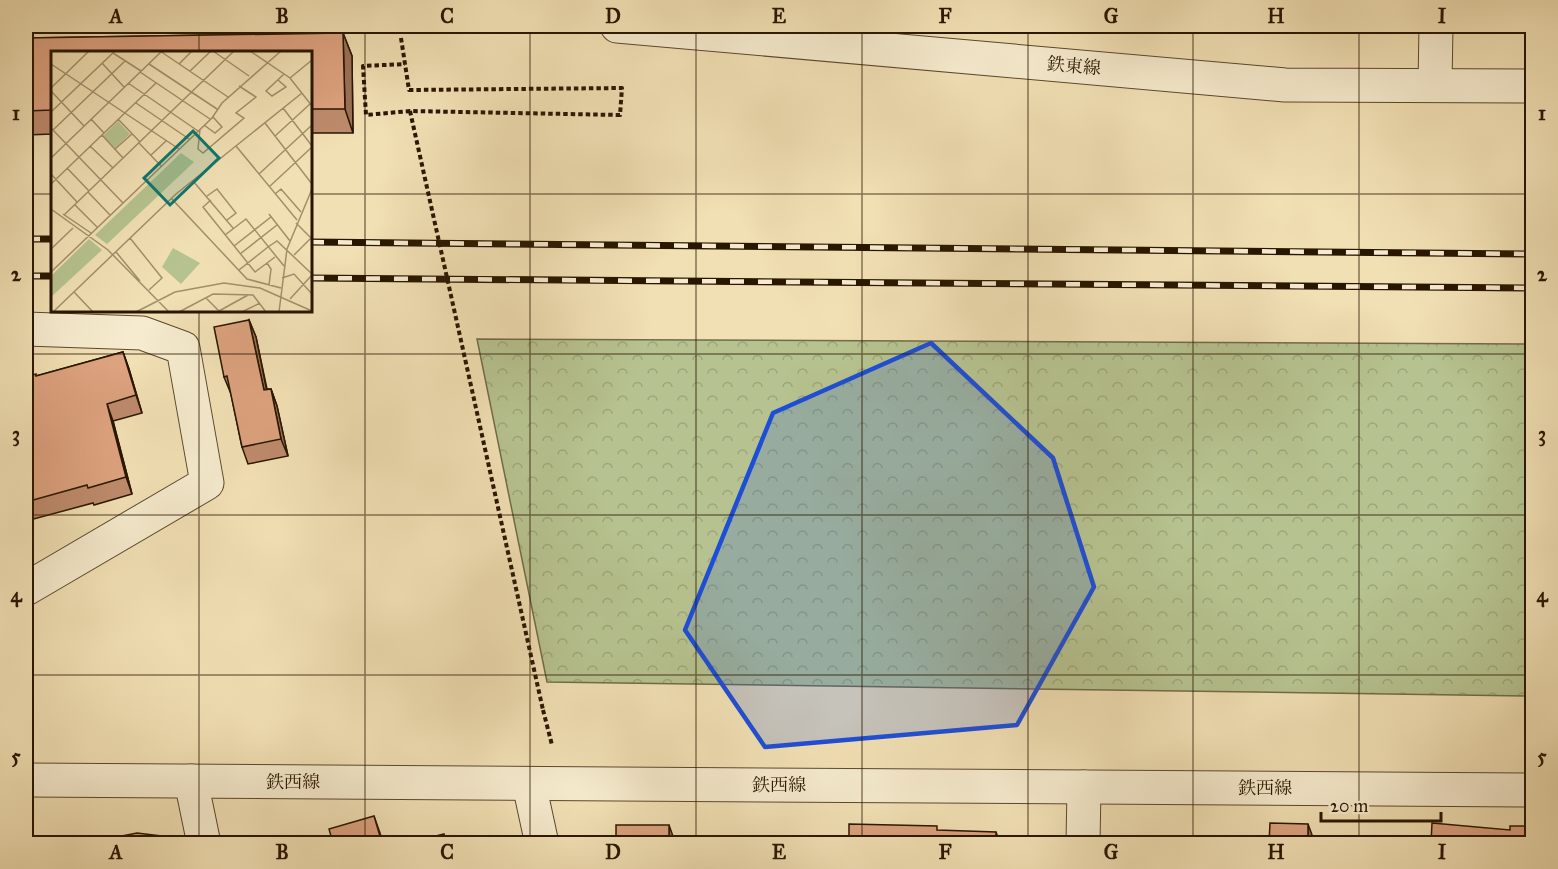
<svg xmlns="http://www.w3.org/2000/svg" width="1558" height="869" font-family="'IM FELL Great Primer','Noto Serif JP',serif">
<defs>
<pattern id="forest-crowns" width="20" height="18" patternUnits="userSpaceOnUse" patternTransform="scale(1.5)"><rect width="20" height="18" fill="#b6c390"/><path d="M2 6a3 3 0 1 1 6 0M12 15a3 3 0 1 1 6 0" fill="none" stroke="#9ca77a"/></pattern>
</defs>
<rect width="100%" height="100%" fill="#f1e0b4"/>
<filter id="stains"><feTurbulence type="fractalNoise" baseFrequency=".00333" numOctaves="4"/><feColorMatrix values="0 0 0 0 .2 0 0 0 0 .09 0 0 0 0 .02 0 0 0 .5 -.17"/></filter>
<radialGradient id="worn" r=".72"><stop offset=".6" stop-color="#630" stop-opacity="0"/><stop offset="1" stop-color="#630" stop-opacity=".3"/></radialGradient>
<polygon fill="url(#forest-crowns)" stroke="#706c48" stroke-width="1.5" points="477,339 1532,344 1532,696 547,682"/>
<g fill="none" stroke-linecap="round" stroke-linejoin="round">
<g stroke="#5b482d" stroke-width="35">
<g id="minor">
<polyline points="1435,85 1436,26"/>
<polyline points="26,329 142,333 183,348 207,483 26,589"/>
<polyline points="191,781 204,844"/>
<polyline points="1083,844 1084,787"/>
</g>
</g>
<g stroke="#5b482d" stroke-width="35">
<g id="tertiary">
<polyline points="617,26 1285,85 1532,86"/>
<polyline points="26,780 1532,790"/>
<polyline points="529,784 542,844"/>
</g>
</g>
<g stroke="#291600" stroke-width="4" stroke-dasharray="4.5 3" stroke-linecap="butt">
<polyline points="401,38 409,90 622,88 620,115 410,111 366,115 363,66 405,64"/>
<polyline points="543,710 552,745"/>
</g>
<use href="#minor" stroke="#f6ebce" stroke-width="33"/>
<use href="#tertiary" stroke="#f6ebce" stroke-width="33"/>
<g stroke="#291600" stroke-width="7">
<g id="rail">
<polyline points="26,239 52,239"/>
<polyline points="310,242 1532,254"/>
<polyline points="26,276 52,276"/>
<polyline points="310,278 1532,288"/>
</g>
</g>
<use href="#rail" stroke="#f6ebce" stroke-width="4.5" stroke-dasharray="14" stroke-linecap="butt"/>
<polyline stroke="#291600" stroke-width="4" stroke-dasharray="4.5 3" stroke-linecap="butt" points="410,111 543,710"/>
</g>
<g fill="#be8b6d" stroke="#291600" stroke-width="1.5">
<polygon points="1335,26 1389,26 1389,31 1337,29"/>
<polygon points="343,33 352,56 353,133 310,133 310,52 52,52 52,134 26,135 26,38"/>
<polygon points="249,320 256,337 267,389 271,389 277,406 288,456 248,464 242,447 231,394 224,377"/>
<polygon points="123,352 129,369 142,413 113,421 132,494 94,505 93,503 26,521 26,377 36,376"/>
</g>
<g fill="#9b7159" stroke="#291600" stroke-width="1.5">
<polygon points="343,33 352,56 353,133 345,109"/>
<polygon points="249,320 256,337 270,407 264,390"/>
<polygon points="123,352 129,369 142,413 136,395"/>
<polygon points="271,389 277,406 288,456 281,439"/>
<polygon points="107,404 113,421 132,494 126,477"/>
<polygon points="374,816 380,833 383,843 382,843"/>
<polygon points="1308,824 1315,843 1308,843"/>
<polygon points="669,825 675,842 675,843 669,843"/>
<polygon points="996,832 1000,843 996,842"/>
</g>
<g fill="#dda27f" stroke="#291600" stroke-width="1.5">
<polygon points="343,33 345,109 310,109 310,52 52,52 52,110 26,111 26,38"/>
<polygon points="249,320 264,390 271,389 281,439 242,447 227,376 224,377 214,327"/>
<polygon points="123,352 136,395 107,404 126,477 88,488 87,485 26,502 26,377 36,374 36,376"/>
<polygon points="374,816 382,843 333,843 329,829"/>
<polygon points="1270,823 1308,824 1308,843 1269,843"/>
<polygon points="1432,823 1510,830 1510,826 1533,826 1533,843 1431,843"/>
<polygon points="849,824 937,826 937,830 996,832 996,842 1049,841 1049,843 849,843"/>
<rect x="616" y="825" width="53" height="18"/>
<polygon points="137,833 169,837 168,843 86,843"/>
<polygon points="444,834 446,843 408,843"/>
</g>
<path fill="#1d4ed8" fill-opacity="0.2" stroke="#1d4ed8" stroke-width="4.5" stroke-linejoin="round" d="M 931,343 L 1053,458 L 1094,587 L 1017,725 L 765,747 L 685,630 L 773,413 Z"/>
<path fill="none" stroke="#291600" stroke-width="1.5" stroke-opacity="0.55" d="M 199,26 L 199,52M 365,26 L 365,844M 530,26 L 530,844M 696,26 L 696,844M 862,26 L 862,844M 1028,26 L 1028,844M 1193,26 L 1193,844M 1359,26 L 1359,844M 26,194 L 52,194M 310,194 L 1532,194M 199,310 L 199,844M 26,354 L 1532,354M 26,515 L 1532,515M 26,675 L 1532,675"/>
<g text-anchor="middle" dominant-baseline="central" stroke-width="4.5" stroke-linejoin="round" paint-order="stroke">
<g font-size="18" fill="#291600" stroke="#f6ebce">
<text transform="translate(1074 66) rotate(5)">鉄東線</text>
<text x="293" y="782">鉄西線</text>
<text x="779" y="785">鉄西線</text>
<text x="1265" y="788">鉄西線</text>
</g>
</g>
<g transform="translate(51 51)">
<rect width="261" height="261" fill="#f1e0b4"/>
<path d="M 67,70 L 79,83 L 64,97 L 52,85 Z" fill="#b6c390"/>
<path d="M 130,102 L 143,111 L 56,193 L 44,184 ZM 38,188 L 51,199 L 0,246 L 0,225 Z" fill="#b6c390"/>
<path d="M 122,197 L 149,212 L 130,233 L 111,216 Z" fill="#b6c390"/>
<path fill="none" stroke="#a18f6c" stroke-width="1.5" d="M 109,0 L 177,46M 162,0 L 198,25M 199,0 L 239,27 L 261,55M 62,2 L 90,20M 51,12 L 73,36M 0,13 L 128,98M 98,13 L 166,58M 128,13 L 141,0M 139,20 L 160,0M 89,21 L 159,68M 239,27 L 261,9M 227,29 L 235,36 L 221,45 L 215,40 L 233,23M 77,32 L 147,80M 0,37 L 38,0M 0,40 L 33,75M 85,52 L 138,88M 232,57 L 261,95M 0,61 L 64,0M 40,68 L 53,82M 67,68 L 89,91M 214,72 L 261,133M 153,74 L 164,82 L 171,76 L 162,66M 0,77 L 72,152M 149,78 L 147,98 L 152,102 L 193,67 L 185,62 L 205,46 L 188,35M 2,79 L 74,10M 51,84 L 72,107M 224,85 L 259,53M 88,92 L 110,115M 39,95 L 62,117M 185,95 L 246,169M 64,98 L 81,83M 100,104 L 115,90M 0,107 L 111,0M 16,117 L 38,140M 0,123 L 26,151M 208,123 L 261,74M 142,130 L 182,177M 0,133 L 105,32M 218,136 L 261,96M 37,141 L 59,164M 224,143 L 230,138 L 250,161M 156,145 L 166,138 L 185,162 L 176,169M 120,147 L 196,228 L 230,237M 160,149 L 152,156 L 204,221 L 224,206M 24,154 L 46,176M 0,158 L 57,199 L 118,261M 12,163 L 40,182M 218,163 L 239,190M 13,164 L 183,0M 245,172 L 261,188M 174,184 L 195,168 L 233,215M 79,187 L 111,227 L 98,239M 183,195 L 220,166M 217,196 L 226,190 L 261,223M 0,198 L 22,177M 65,201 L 89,230M 189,203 L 226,174M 243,204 L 261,186M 216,212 L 220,218 L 218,234M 188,219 L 217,196M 0,221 L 161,67 L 171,52 L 230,0M 231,227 L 243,223 L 261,243M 23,241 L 42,261M 155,247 L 169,261M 239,248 L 261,224M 168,260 L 197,244M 2,261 L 125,143 L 251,42M 85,261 L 124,241 L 173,232 L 209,237 L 261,260M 128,261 L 162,243 L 202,244 L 215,261M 191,261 L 209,252M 228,261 L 236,198 L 261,138"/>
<path fill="#0f766e" fill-opacity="0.15" stroke="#0f766e" stroke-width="3" d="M 142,80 L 168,107 L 119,154 L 93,127 Z"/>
<rect width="261" height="261" fill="none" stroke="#291600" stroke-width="3"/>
</g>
<rect width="1558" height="869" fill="none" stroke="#f1e0b4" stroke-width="66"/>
<path d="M1321 812v9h120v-9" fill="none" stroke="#291600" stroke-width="3"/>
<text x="1330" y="812" font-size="18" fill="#291600" stroke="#f6ebce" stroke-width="4.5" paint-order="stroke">20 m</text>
<rect x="33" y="33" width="1492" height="803" fill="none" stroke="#291600" stroke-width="2"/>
<g font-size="20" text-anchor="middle" font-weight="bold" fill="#291600">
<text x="116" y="23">A</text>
<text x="282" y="23">B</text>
<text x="447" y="23">C</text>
<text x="613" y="23">D</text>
<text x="779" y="23">E</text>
<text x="945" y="23">F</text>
<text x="1111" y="23">G</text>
<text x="1276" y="23">H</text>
<text x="1442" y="23">I</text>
<text x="16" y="120">1</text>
<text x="1542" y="120">1</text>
<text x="16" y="281">2</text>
<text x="1542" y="281">2</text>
<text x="16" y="441">3</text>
<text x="1542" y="441">3</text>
<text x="16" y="602">4</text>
<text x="1542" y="602">4</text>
<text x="16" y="763">5</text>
<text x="1542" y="763">5</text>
<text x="116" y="859">A</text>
<text x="282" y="859">B</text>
<text x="447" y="859">C</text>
<text x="613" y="859">D</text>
<text x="779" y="859">E</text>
<text x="945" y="859">F</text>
<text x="1111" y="859">G</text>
<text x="1276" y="859">H</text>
<text x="1442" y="859">I</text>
</g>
<rect width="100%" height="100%" filter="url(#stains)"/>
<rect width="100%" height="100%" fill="url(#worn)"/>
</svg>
